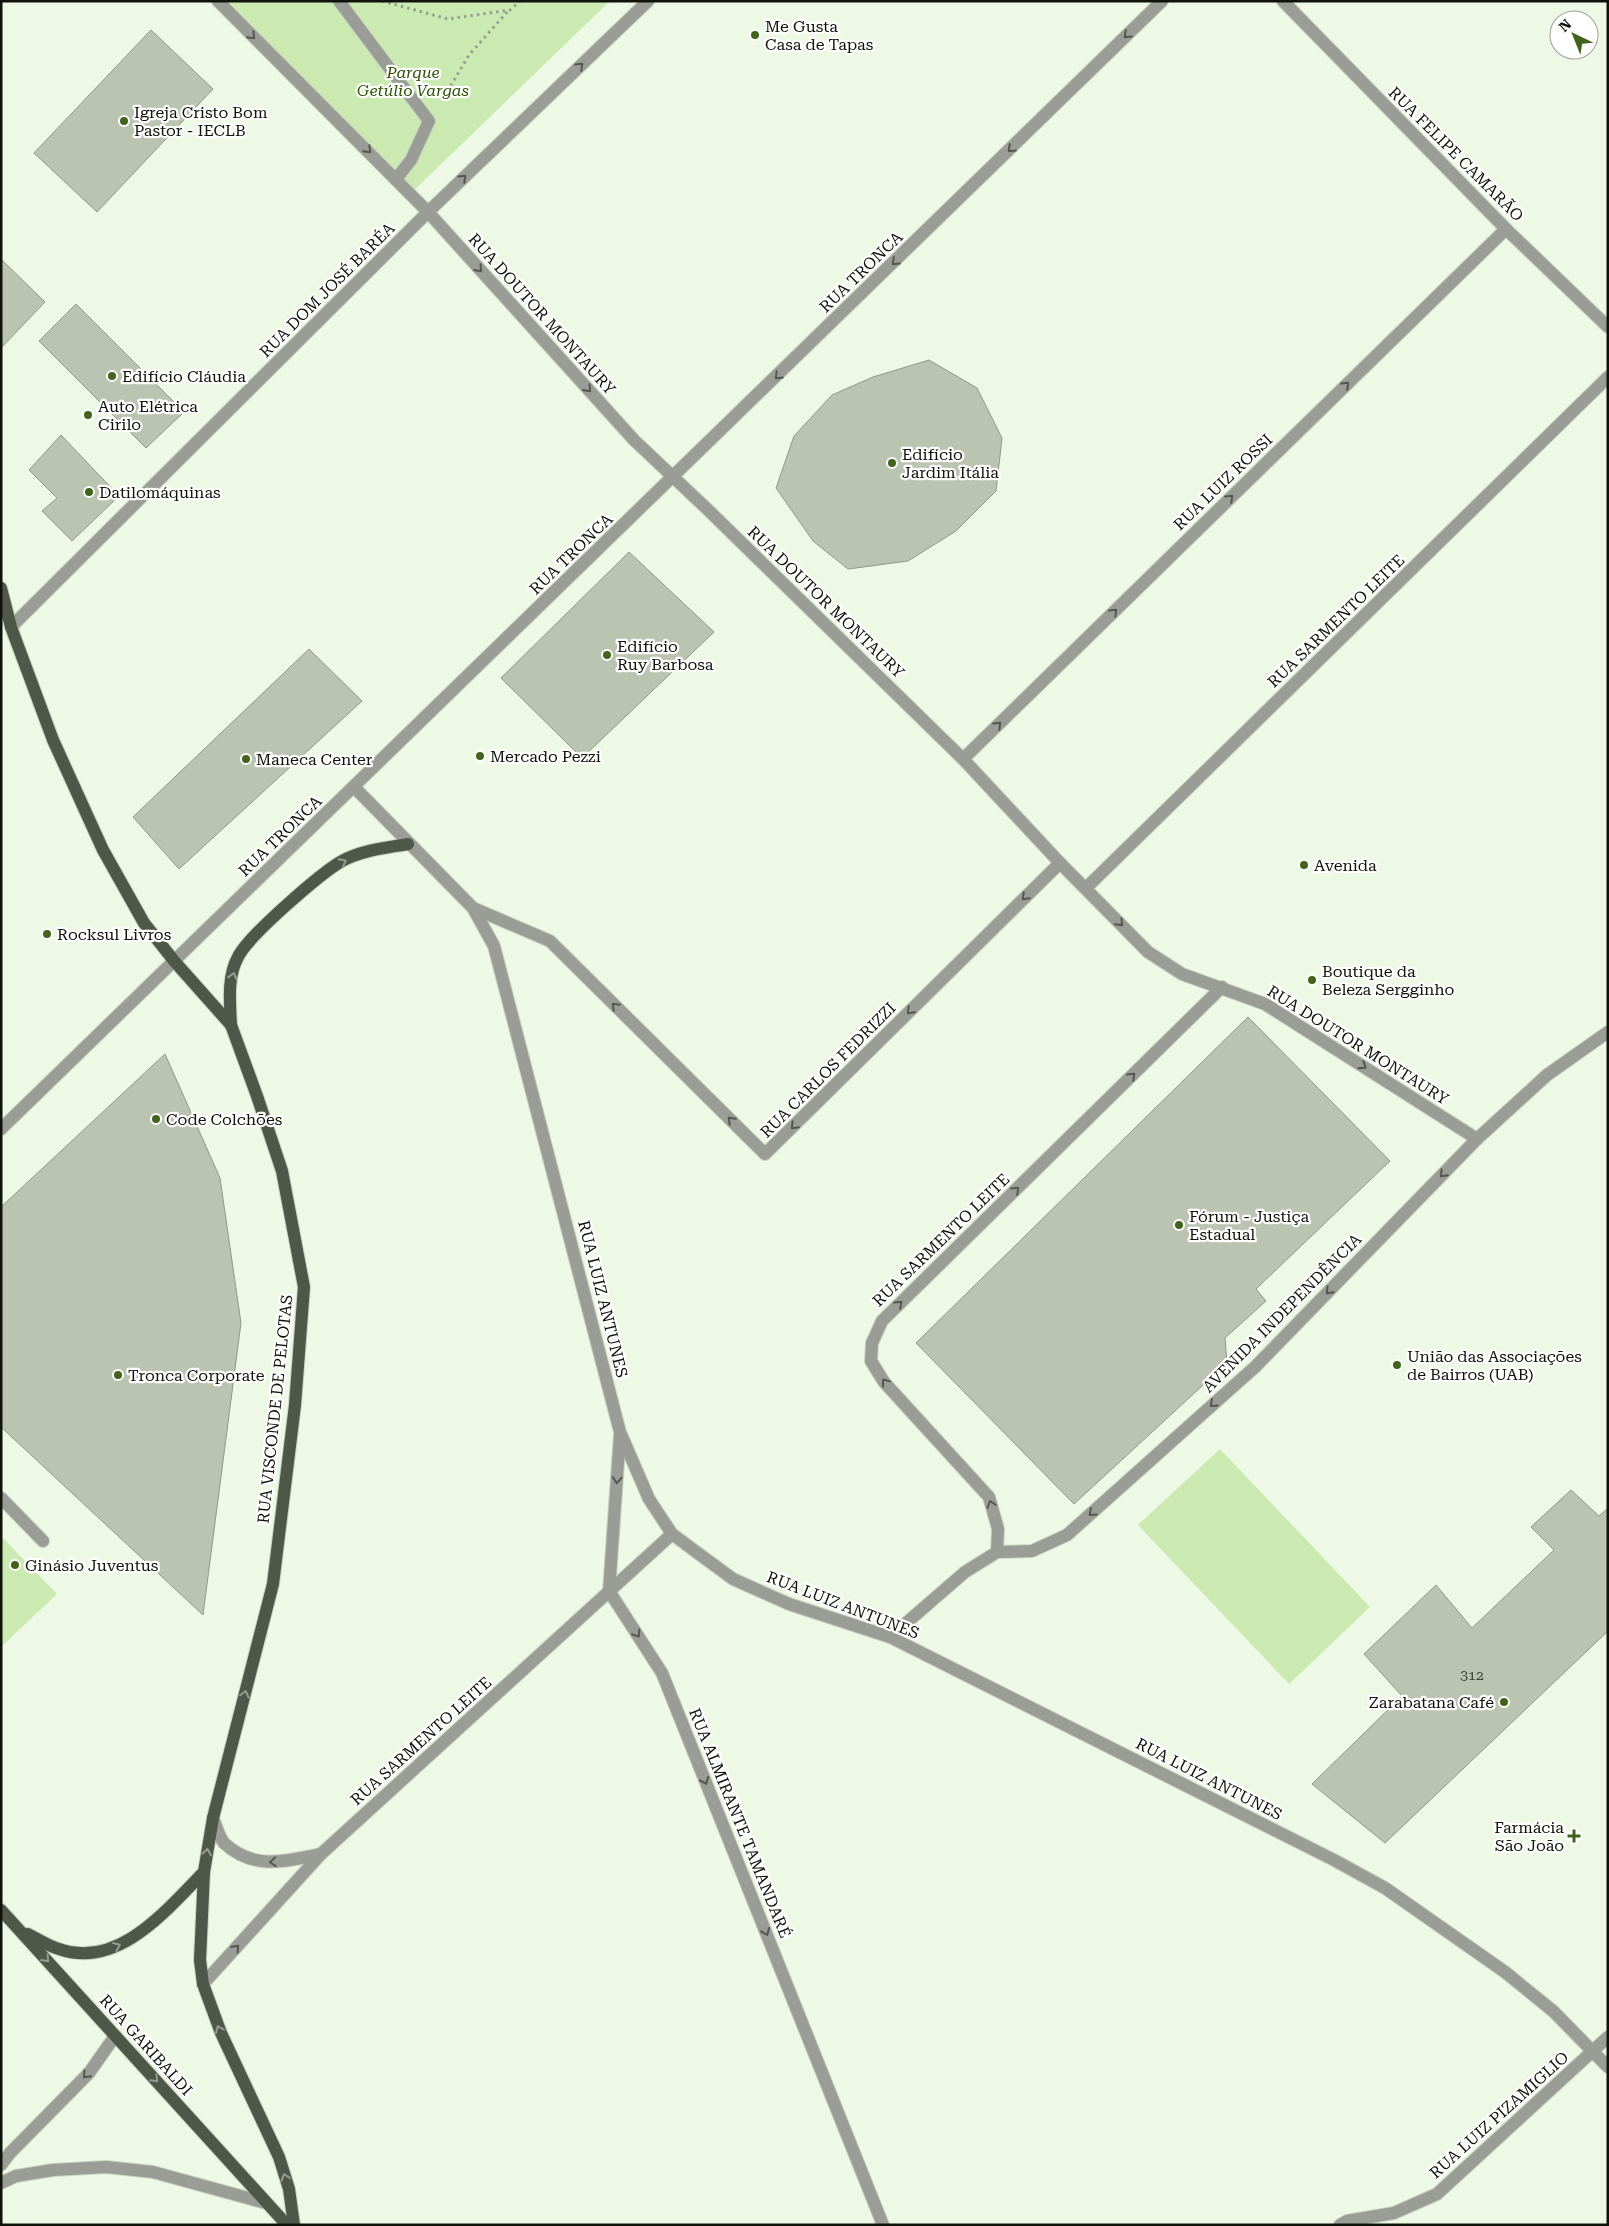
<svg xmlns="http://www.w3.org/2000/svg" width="1609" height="2226" font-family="'Roboto Serif',serif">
<rect width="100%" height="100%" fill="#edf8e5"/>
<g fill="#cbeab2">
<polygon points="226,1 610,1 410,194"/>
<polygon points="1220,1449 1370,1607 1289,1684 1138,1525"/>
<polygon points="1,1536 57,1594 1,1647"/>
</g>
<g fill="#bac4b1" stroke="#8e9986">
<polygon points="151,30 213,89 97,212 34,153"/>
<polygon points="1,259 45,302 2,347 1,346"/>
<polygon points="76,304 184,412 146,448 39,341"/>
<polygon points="929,360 977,388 1002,438 996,491 956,531 908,561 848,569 813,541 776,488 794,436 832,395 873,377"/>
<polygon points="61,435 119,496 72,541 42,511 57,498 29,470"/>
<polygon points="629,552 714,632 582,758 501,678"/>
<polygon points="309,649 362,701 179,869 133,817"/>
<polygon points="1248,1017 1390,1161 1256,1289 1266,1301 1225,1338 1227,1363 1074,1504 916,1343"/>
<polygon points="165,1054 220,1178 241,1323 203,1615 1,1427 1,1207"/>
<polygon points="1571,1490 1599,1516 1608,1508 1608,1631 1385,1843 1312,1784 1402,1696 1364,1654 1436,1585 1472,1628 1554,1550 1531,1527"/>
</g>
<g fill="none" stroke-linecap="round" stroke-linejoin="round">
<g stroke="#c9d3c2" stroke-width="14">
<g id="minor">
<polyline points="218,1 428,212 634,440 705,507 963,759 1060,863 1148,952 1182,974 1265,1004 1477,1139"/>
<polyline points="339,1 429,121 411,160 396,179"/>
<polyline points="1283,1 1506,229 1608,327"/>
<polyline points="11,627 428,212 648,1"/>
<polyline points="963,759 1506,229"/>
<polyline points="354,787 473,908 494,946 620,1432 649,1499 672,1534 733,1579 789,1604 890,1637 1334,1860 1385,1888 1505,1972 1553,2011 1608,2067"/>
<polyline points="1086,888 1608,377"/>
<polyline points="473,908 550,941 765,1154 1060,863"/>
<polyline points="1,1129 1162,1"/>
<polyline points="620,1434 609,1591 662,1673 883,2225"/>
<polyline points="1,1498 43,1541"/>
<polyline points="997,1552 998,1529 989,1497 884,1382 871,1361 872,1343 882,1321 1222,987"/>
<polyline points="890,1637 965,1572 997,1552 1032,1551 1067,1535 1255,1367 1477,1139 1547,1075 1608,1032"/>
<path d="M 213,1818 C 216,1825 219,1837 224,1843 C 254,1871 286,1861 321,1854"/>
<polyline points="203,1984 321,1854 672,1534"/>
<polyline points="1,2165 10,2153 89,2073 115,2036"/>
<polyline points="1,2183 16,2176 53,2170 106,2167 153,2172 266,2203"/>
<polyline points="1340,2225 1347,2221 1394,2213 1437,2194 1608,2037"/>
</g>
</g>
<g stroke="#c9d3c2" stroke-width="14">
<g id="major">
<polyline points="1,588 11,627 53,740 103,850 144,923 175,962 231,1025 257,1096 282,1171 304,1287 295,1405 273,1584 213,1818 204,1872 200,1960 203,1984 221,2033 279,2157 289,2189 294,2225"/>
<path d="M 231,1025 C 230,1002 227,977 238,957 C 248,936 321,873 342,861 C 362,850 386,848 408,844"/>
<polyline points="1,1910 287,2225"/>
<path d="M 28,1934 C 38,1939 48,1946 59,1949 C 119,1970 167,1909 204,1872"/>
</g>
</g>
<g stroke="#969f90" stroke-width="3" stroke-dasharray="2.5 4" stroke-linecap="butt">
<polyline points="382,1 448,19 510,10 520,1"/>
<polyline points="444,97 469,55 509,10"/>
</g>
<use href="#minor" stroke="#999d95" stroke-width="12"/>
<use href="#major" stroke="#4f5749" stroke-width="12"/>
</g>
<defs><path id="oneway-chevron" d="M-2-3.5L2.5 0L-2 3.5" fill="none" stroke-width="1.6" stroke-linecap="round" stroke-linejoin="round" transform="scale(1.25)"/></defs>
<g stroke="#545850">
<use href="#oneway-chevron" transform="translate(1127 35) rotate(136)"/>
<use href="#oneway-chevron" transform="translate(252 36) rotate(45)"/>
<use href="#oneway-chevron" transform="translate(580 66) rotate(-44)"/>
<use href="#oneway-chevron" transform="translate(1011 149) rotate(136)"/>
<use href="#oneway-chevron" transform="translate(368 150) rotate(45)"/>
<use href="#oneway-chevron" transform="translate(463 178) rotate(-44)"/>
<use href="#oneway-chevron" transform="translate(895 262) rotate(136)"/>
<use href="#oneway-chevron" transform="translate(479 269) rotate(48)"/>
<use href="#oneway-chevron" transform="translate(778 376) rotate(136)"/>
<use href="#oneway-chevron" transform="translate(1346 385) rotate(-44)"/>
<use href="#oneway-chevron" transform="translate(588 389) rotate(48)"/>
<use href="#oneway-chevron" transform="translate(1230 498) rotate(-44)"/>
<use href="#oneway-chevron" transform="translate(1114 612) rotate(-44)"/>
<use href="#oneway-chevron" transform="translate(998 725) rotate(-44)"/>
<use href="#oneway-chevron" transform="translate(1025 897) rotate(135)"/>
<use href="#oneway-chevron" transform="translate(1120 923) rotate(46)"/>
<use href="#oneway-chevron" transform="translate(615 1006) rotate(-135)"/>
<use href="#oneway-chevron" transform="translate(910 1011) rotate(135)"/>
<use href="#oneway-chevron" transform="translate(1363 1066) rotate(33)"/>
<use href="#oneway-chevron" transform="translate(1132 1076) rotate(-44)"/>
<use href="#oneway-chevron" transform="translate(731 1120) rotate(-135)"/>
<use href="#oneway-chevron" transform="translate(794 1126) rotate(135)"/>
<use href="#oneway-chevron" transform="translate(1443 1174) rotate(134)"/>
<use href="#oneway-chevron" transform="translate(1016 1190) rotate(-44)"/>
<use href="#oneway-chevron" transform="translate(1329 1291) rotate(134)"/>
<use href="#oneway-chevron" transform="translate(899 1304) rotate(-44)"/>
<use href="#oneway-chevron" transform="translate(885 1382) rotate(-127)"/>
<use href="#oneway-chevron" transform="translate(1213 1404) rotate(138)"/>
<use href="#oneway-chevron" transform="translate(617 1480) rotate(94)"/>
<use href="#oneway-chevron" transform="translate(991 1504) rotate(-108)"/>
<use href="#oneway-chevron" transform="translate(1092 1513) rotate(138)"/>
<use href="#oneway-chevron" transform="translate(637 1634) rotate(57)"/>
<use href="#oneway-chevron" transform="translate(705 1781) rotate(68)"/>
<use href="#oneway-chevron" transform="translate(273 1862) rotate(176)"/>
<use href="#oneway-chevron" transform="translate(766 1932) rotate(68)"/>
<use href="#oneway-chevron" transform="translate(236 1948) rotate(-48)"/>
<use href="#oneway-chevron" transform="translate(86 2075) rotate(133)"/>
</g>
<g stroke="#959a92">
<use href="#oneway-chevron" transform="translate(343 862) rotate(-28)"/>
<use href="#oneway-chevron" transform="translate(233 976) rotate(-76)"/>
<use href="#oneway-chevron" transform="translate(245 1694) rotate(-75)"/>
<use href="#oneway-chevron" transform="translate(207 1852) rotate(-81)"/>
<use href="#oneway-chevron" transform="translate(117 1946) rotate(-24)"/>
<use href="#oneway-chevron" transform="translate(46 1959) rotate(48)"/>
<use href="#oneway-chevron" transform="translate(219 2029) rotate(-113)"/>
<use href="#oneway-chevron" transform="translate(155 2079) rotate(47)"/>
<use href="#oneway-chevron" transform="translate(285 2177) rotate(-107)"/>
</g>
<g fill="#41631b" stroke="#fff" stroke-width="2">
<circle cx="755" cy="35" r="5"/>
<circle cx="124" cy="121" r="5"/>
<circle cx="112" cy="376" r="5"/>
<circle cx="88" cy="415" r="5"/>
<circle cx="892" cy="463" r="5"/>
<circle cx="89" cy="492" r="5"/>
<circle cx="607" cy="655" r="5"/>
<circle cx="480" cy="756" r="5"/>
<circle cx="246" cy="759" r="5"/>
<circle cx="1304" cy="865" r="5"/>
<circle cx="47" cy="934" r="5"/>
<circle cx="1312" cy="980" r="5"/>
<circle cx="156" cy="1119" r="5"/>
<circle cx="1179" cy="1225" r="5"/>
<circle cx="1397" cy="1365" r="5"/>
<circle cx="118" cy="1375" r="5"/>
<circle cx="15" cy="1565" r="5"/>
<circle cx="1504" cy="1702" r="5"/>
<path d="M1571.5 1828.5h5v5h5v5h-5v5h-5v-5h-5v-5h5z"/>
</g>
<g text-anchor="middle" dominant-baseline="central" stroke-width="4.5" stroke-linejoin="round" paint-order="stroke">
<g font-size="14" fill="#3a3f35">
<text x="1472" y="1675">312</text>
</g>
<g font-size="16" fill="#0f130c" stroke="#fff" text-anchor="start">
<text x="765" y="26">Me Gusta<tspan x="765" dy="18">Casa de Tapas</tspan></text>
<text x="134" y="112">Igreja Cristo Bom<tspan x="134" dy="18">Pastor - IECLB</tspan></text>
<text x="122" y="376">Edifício Cláudia</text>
<text x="98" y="406">Auto Elétrica<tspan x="98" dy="18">Cirilo</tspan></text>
<text x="902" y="454">Edifício<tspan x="902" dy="18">Jardim Itália</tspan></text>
<text x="99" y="492">Datilomáquinas</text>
<text x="617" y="646">Edifício<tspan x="617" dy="18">Ruy Barbosa</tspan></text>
<text x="490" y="756">Mercado Pezzi</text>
<text x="256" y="759">Maneca Center</text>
<text x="1314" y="865">Avenida</text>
<text x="57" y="934">Rocksul Livros</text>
<text x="1322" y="971">Boutique da<tspan x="1322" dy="18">Beleza Sergginho</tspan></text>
<text x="166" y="1119">Code Colchões</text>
<text x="1189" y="1216">Fórum - Justiça<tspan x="1189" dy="18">Estadual</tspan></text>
<text x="1407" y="1356">União das Associações<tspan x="1407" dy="18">de Bairros (UAB)</tspan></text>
<text x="128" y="1375">Tronca Corporate</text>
<text x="25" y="1565">Ginásio Juventus</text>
<text x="1494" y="1702" text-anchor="end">Zarabatana Café</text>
<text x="1564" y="1827" text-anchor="end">Farmácia<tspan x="1564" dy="18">São João</tspan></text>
</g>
<g font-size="16" font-style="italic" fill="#2f5100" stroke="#fff">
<text x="413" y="72">Parque<tspan x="413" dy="18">Getúlio Vargas</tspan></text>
</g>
<g font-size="16" fill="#0f130c" stroke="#fff">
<text transform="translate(1456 154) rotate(45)">RUA FELIPE CAMARÃO</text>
<text transform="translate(861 272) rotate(-44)">RUA TRONCA</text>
<text transform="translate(327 290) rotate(-45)">RUA DOM JOSÉ BARÉA</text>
<text transform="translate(542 314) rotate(48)">RUA DOUTOR MONTAURY</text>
<text transform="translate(1223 482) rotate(-44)">RUA LUIZ ROSSI</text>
<text transform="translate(571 554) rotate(-44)">RUA TRONCA</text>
<text transform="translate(826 602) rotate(44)">RUA DOUTOR MONTAURY</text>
<text transform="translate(1336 621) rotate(-44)">RUA SARMENTO LEITE</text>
<text transform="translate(280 836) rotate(-44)">RUA TRONCA</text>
<text transform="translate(1358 1045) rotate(32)">RUA DOUTOR MONTAURY</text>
<text transform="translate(828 1070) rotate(-45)">RUA CARLOS FEDRIZZI</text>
<text transform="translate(941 1240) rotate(-44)">RUA SARMENTO LEITE</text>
<text transform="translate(603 1299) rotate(76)">RUA LUIZ ANTUNES</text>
<text transform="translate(1282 1313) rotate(-45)">AVENIDA INDEPENDÊNCIA</text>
<text transform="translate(275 1409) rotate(-84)">RUA VISCONDE DE PELOTAS</text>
<text transform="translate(843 1605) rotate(21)">RUA LUIZ ANTUNES</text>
<text transform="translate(421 1741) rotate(-42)">RUA SARMENTO LEITE</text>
<text transform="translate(1209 1779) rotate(27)">RUA LUIZ ANTUNES</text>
<text transform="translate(740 1823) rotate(68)">RUA ALMIRANTE TAMANDARÉ</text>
<text transform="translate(146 2045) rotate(48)">RUA GARIBALDI</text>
<text transform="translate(1499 2115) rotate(-42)">RUA LUIZ PIZAMIGLIO</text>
</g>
</g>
<rect width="1609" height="2226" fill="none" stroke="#0f130c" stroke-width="5"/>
<g transform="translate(1574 35) rotate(317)"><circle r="24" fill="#ffffff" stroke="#9fa19e"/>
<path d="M0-4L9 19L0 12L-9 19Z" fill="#41631b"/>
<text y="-8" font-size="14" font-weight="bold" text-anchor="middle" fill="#0f130c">N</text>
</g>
</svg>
